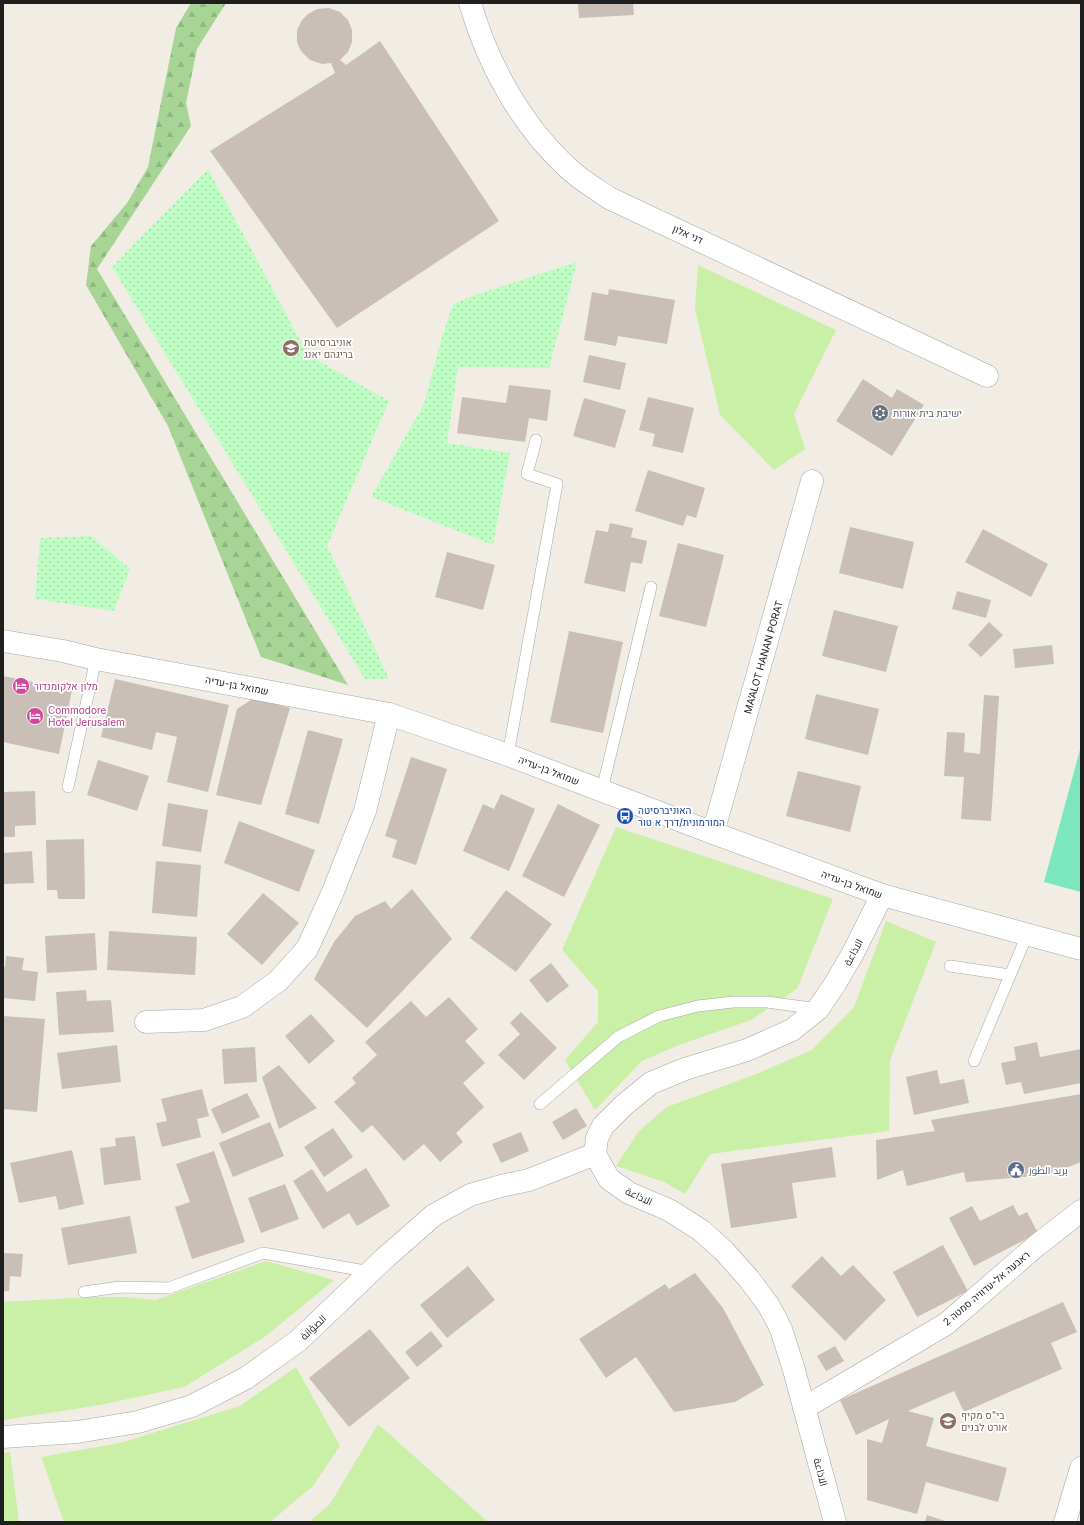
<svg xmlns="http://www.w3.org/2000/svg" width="1084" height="1525" font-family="Inter,Cairo,Heebo,sans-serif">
<defs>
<pattern id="forest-firs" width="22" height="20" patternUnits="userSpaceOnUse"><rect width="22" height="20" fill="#a8d496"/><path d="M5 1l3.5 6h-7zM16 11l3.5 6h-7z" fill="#90b681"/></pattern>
<pattern id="park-dots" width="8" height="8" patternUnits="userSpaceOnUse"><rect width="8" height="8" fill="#befec4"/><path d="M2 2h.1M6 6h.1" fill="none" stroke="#a3d9a8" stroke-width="1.8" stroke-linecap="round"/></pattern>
</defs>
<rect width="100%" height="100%" fill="#f1ede4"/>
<g fill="#caefa6">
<polygon points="698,265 836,330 794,414 805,449 774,470 720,415 695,309"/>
<polygon points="616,827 833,899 797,989 751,1020 679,1045 642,1061 595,1110 565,1060 598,1022 598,991 562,950"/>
<polygon points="886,921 936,942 890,1060 889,1131 710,1154 685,1194 664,1182 616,1166 639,1131 667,1107 756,1074 812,1050 854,1007"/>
<polygon points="266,1261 334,1280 266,1336 184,1387 100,1405 3,1420 3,1302 91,1297 125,1297 156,1300"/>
<polygon points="296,1367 340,1446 313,1486 270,1522 64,1522 41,1457 120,1443 240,1406"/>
<polygon points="378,1424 488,1522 309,1522 330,1504"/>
<polygon points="10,1452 19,1522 3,1522 3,1453"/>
</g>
<polygon fill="url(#forest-firs)" points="191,3 226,3 197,49 186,103 191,126 97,269 348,685 261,657 168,426 86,285 91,246 127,203 148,167 176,28"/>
<g fill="url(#park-dots)">
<polygon points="208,169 308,355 389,401 327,546 389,679 365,679 112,267"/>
<polygon points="577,262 549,368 458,367 447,443 510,453 493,545 371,497 424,404 442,337 453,304 475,295"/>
<polygon points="91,536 130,569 114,611 35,599 40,538"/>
</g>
<polygon fill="#7ce6be" points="1081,746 1081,892 1044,882"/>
<g fill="#c9bfb7">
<polygon points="578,3 633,3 634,15 579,18"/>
<polygon points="329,8 340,12 348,20 352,30 352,42 348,52 340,60 346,65 380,41 499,221 337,328 210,151 335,73 331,63 322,64 310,60 301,51 297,42 297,30 302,20 308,14 317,9"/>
<polygon points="609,289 675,300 667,344 618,336 616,346 584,340 592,292 608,295"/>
<polygon points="589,355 626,363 620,390 583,382"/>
<polygon points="863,379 892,398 897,389 924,405 892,456 836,421"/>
<polygon points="509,385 551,390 547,421 529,418 525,442 457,433 462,397 506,403"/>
<polygon points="648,397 694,408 683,453 652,446 655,434 639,430"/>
<polygon points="584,398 626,410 615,448 573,436"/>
<polygon points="648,470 705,488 696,518 687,515 683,526 635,511"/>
<polygon points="610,523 633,528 631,537 647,541 642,564 631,562 625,592 584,583 596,530 608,532"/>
<polygon points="850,527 914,542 903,589 839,573"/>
<polygon points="983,529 1048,564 1031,597 965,562"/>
<polygon points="678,543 724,555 706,627 659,616"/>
<polygon points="447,552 495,565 483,610 435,597"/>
<polygon points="957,591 991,600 986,618 952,609"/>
<polygon points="834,610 898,626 886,672 822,656"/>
<polygon points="989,622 1003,635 981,657 968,645"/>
<polygon points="569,631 623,642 603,733 550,722"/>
<polygon points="1052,645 1054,664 1015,668 1013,649"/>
<polygon points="3,676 72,690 59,754 3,742"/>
<polygon points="115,679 229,705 208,792 167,782 177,737 156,732 152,750 101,737"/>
<polygon points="816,694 879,709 868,755 805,739"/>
<polygon points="984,695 999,696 991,821 961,819 964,777 944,776 947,732 965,733 964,752 980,754"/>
<polygon points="254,698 290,708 261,805 216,795 237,709"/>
<polygon points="308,730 343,739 319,824 285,814"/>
<polygon points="411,757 447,769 416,865 392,857 397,840 385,836"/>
<polygon points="98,760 149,776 137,811 87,795"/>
<polygon points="798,771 861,786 850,832 786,816"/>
<polygon points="35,791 36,825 15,826 15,837 3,837 3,792"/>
<polygon points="501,794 535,809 509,871 463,851 483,804 494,809"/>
<polygon points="168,803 208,810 201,852 162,846"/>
<polygon points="558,804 600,825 564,897 522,876"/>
<polygon points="239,821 315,850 299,892 224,863"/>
<polygon points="84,839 85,899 58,899 57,890 47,890 46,840"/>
<polygon points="32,851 34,883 3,884 3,853"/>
<polygon points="156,861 201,865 197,917 152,913"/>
<polygon points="412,889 452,939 367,1028 314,979 334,942 355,916 385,901 391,909"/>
<polygon points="506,890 552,924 516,972 470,938"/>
<polygon points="263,893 299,923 262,965 227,934"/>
<polygon points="109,931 197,937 195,975 107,970"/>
<polygon points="95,933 97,970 47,973 45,936"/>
<polygon points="6,956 24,958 22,970 38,972 35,1001 3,998 3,967 5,967"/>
<polygon points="551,963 569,986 547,1003 529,980"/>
<polygon points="86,990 87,1001 111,1000 114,1032 59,1035 56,992"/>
<polygon points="449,997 478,1029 465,1041 485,1063 463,1083 484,1107 456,1133 463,1142 440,1162 424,1144 404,1161 372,1125 362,1133 334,1102 356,1083 352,1078 377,1055 365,1042 411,1001 426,1017"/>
<polygon points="521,1012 557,1048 524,1080 498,1055 520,1034 510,1023"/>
<polygon points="311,1014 335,1041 309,1064 285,1036"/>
<polygon points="3,1016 45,1019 37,1112 3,1109"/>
<polygon points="1037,1042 1040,1057 1081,1049 1081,1083 1024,1094 1021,1082 1006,1085 1001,1063 1016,1060 1014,1047"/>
<polygon points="117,1045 121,1082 62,1089 57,1053"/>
<polygon points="255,1047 257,1082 224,1084 222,1049"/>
<polygon points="279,1065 317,1108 279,1129 262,1077"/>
<polygon points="937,1070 940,1084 964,1079 969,1103 914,1115 906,1077"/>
<polygon points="202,1089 209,1116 197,1119 201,1137 162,1147 156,1123 167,1121 161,1099"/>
<polygon points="247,1093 260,1117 222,1134 211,1109"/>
<polygon points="1081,1094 1081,1162 1048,1175 966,1182 964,1172 907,1186 903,1170 877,1180 876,1140 935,1131 931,1120"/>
<polygon points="576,1108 587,1126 563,1140 552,1122"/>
<polygon points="270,1122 284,1156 233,1177 219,1143"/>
<polygon points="333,1128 353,1157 324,1177 304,1147"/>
<polygon points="521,1132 529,1151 501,1163 492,1144"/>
<polygon points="135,1136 141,1180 104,1185 100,1148 116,1146 115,1138"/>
<polygon points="832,1147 836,1177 792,1183 797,1218 731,1228 721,1164"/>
<polygon points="72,1150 84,1204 59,1210 56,1196 19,1203 10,1163"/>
<polygon points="214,1151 245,1242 192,1259 175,1207 190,1202 176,1164"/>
<polygon points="366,1168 390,1206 357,1226 349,1213 323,1229 293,1181 312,1169 327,1192"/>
<polygon points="285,1184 299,1219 261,1233 248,1198"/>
<polygon points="1013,1205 1019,1216 1027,1212 1038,1233 974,1266 949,1218 972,1206 980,1221"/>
<polygon points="130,1216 137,1253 68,1265 61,1228"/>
<polygon points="943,1245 968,1291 917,1317 893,1272"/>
<polygon points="3,1253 23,1254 21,1277 10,1276 9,1291 3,1291"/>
<polygon points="822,1256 841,1276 853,1265 886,1300 845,1341 791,1286"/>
<polygon points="468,1266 495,1300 447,1338 420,1305"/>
<polygon points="695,1273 723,1308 764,1385 735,1402 674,1412 636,1357 606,1378 579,1339 665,1284 669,1289"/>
<polygon points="1063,1302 1077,1332 1051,1343 1062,1369 964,1412 954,1391 908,1411 934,1418 926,1446 1007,1468 998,1502 926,1482 917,1514 867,1500 867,1439 882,1443 889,1419 856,1435 840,1400"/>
<polygon points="370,1329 410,1378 349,1427 309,1378"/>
<polygon points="431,1331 443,1346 417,1367 405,1352"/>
<polygon points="835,1346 844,1361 826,1371 817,1356"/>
<polygon points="927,1515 948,1522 925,1522"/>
</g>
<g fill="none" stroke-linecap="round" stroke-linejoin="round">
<g stroke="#a6a6a6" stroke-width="12">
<g id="service">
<polyline points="508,755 557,484 527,474 536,440"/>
<polyline points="68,787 96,659"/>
<polyline points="602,790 651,587"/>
<polyline points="950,966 1010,975"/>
<polyline points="974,1061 1027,935"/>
<polyline points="540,1104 618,1037 659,1016 698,1006 733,1002 767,1002 818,1009"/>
<polyline points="84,1292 120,1287 169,1288 263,1253 371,1272"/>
</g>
</g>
<g stroke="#a6a6a6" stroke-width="23">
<g id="minor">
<path d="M 470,3 C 488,65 521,125 569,169 C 581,180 596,189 609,198 L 987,376"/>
<polyline points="713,833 812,481"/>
<polyline points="146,1022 204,1020 242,1007 278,981 307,949 332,894 365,811 389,714"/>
<polyline points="804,1408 946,1324 1036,1246 1081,1211"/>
<polyline points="3,1437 77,1432 138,1422 192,1406 246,1378 298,1341 386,1257 434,1215 470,1195 501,1186 529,1180 595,1154"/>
<polyline points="835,1522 794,1370 781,1329 769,1306 749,1279 724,1251 702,1231 669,1210 629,1193 609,1179 595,1154 597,1138 603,1126 624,1105 651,1083 685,1069 747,1050 792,1030 818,1009 835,984 853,953 882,895"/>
</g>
</g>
<g stroke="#a6a6a6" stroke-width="23">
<g id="tertiary">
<polyline points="3,641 63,651 96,659 389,714 508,755 713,833 882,895 1081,949"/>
<polyline points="1065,1522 1081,1468"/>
</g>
</g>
<use href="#service" stroke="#fff" stroke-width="11"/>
<use href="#minor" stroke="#fff" stroke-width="22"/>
<use href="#tertiary" stroke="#fff" stroke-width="22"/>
</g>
<defs>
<g id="university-disc" transform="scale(0.9)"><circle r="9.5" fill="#8d6e63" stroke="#fff"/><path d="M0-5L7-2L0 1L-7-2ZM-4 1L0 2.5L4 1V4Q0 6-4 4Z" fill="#fff"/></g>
<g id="synagogue-disc" transform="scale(0.9)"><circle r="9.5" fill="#6b7280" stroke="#fff"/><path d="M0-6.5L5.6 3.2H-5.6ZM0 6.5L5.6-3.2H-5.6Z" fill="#fff"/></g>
<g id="hotel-disc" transform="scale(0.9)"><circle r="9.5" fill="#d1479c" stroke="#fff"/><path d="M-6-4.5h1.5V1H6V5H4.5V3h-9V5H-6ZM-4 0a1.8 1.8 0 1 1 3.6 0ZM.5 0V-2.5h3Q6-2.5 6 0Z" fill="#fff"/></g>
<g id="bus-disc" transform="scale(0.9)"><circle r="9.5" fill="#1a4fb4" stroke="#fff"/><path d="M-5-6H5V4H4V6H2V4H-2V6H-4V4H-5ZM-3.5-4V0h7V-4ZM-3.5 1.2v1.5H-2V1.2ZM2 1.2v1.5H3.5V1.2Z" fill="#fff"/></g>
<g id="civic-disc" transform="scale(0.9)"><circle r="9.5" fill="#5c6f8a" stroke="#fff"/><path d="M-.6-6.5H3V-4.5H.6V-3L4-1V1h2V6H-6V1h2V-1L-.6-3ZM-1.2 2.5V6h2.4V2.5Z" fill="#fff"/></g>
<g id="school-disc" transform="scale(0.9)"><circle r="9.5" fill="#8d6e63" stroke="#fff"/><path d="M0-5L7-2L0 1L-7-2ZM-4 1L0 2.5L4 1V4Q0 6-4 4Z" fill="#fff"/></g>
</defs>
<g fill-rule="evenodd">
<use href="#university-disc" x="291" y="348"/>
<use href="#synagogue-disc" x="880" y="413"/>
<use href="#hotel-disc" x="21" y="686"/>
<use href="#hotel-disc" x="35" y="716"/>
<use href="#bus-disc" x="625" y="816"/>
<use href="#civic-disc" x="1016" y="1170"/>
<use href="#school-disc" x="948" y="1421"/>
</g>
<g text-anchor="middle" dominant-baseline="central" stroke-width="3.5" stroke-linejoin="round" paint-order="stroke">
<g font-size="10" fill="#1f1f1f" stroke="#fff">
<text transform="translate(688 234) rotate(24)">דני אלון</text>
<text transform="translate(763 657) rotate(-74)">MA’ALOT HANAN PORAT</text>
<text transform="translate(237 685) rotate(11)">שמואל בן-עדיה</text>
<text transform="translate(549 770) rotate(21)">שמואל בן-עדיה</text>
<text transform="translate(852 884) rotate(20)">שמואל בן-עדיה</text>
<text transform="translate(853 952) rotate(-62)">الاذاعة</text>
<text transform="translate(639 1196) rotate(25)">الاذاعة</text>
<text transform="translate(986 1288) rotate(-40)">ראבעה אל-עדוויה סמטה 2</text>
<text transform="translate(313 1327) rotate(-43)">الصوّانة</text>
<text transform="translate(821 1472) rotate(75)">الاذاعة</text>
</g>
<g font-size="10" fill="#785e54" stroke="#fff" text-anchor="start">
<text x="304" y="342">אוניברסיטת<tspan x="304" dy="12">בריגהם יאנג</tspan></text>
<text x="961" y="1415">בי"ס מקיף<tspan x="961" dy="12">אורט לבנים</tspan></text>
</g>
<g font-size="10" fill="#5b616d" stroke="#fff" text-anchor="start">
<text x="893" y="413">ישיבת בית אורות</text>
</g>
<g font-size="10" fill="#b23c85" stroke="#fff" text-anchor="start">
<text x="34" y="686">מלון אלקומנדור</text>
<text x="48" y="710">Commodore<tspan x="48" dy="12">Hotel Jerusalem</tspan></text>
</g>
<g font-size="10" fill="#164399" stroke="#fff" text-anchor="start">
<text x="638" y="810">האוניברסיטה<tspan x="638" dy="12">המורמונית/דרך א טור</tspan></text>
</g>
<g font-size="10" fill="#4e5e75" stroke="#fff" text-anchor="start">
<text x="1029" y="1170">بريد الطور</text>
</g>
</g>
<rect width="1084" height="1525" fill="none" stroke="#1f1f1f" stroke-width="8"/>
</svg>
